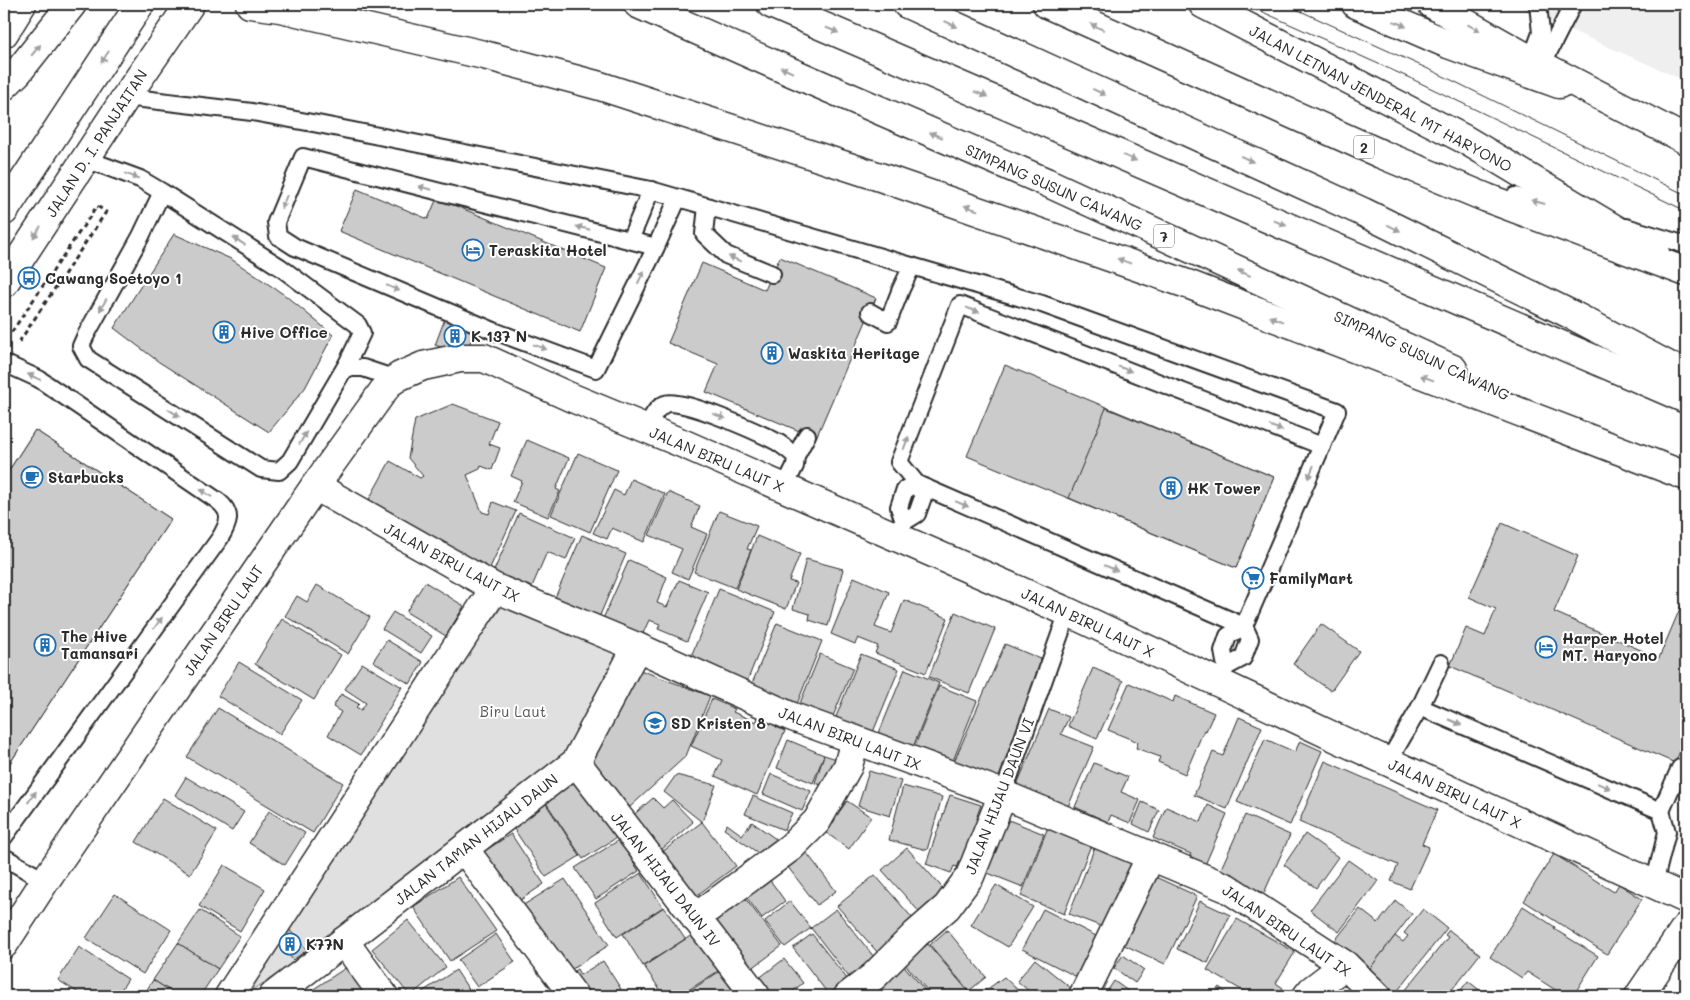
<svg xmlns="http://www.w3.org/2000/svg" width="1690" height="1000" font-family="Mali,sans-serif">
<rect width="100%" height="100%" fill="#fff"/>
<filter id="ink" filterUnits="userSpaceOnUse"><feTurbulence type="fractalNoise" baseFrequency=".02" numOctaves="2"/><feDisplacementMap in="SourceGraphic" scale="10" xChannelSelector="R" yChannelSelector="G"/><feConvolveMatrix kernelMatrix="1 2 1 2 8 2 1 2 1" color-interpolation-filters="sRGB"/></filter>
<g filter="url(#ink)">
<polygon fill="#efefef" points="1511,4 1686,4 1686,81"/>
<polygon fill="#e0e0e0" stroke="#868686" points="506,601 626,654 567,758 315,950 243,996 374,784"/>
<g fill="#cbcbcb" stroke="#2b2b2b">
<polygon points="357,189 428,219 437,198 606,268 580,332 339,231"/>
<polygon points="174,234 231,259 286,296 333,335 305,388 269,432 159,362 114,328"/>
<polygon points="780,257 876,298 816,438 706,392 718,364 668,343 702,263 765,290"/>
<polygon points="446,316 476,327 465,356 435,345"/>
<polygon points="1005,365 1274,477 1236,568 967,456"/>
<polygon points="453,404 498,421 489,444 500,448 492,470 481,466 480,469 467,475 482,512 489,514 493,502 516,511 489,570 366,505 390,461 420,478 423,476 408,458 415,420"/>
<polygon points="1106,408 1274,477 1236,568 1069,498"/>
<polygon points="35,430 171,519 4,772 4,627 64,536 4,497 4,478"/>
<polygon points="35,430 171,519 4,772 4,478"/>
<polygon points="527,440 569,458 556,489 560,491 548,517 513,502 522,481 511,476"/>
<polygon points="578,453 617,470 590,532 551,515"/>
<polygon points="631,479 665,494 644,542 612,528 607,539 593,533 614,490 624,495"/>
<polygon points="668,492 700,506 691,527 707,534 688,579 672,572 682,549 649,535"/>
<polygon points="719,511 757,526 747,549 751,550 735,588 694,572"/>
<polygon points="519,513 575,538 566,560 547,552 531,589 493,573"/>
<polygon points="1502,523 1578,556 1554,612 1659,658 1684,599 1686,600 1686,686 1683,693 1686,695 1686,738 1675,763 1450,666 1466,628 1485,636 1496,609 1469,597"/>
<polygon points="582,535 626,554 598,620 554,600"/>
<polygon points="757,536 800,554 789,581 796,583 786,609 736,589"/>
<polygon points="806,559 843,569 828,626 809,620 810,614 793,609"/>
<polygon points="629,560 667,577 657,603 667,607 679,580 708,592 687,641 658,629 660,624 649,620 641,638 602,621"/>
<polygon points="854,577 889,592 875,627 891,633 904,600 948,618 926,673 875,653 878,646 858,638 855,644 831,634"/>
<polygon points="425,582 464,606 446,636 406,612"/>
<polygon points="317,585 370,617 348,654 285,616 297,596 307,602"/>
<polygon points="719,589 775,612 746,684 689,661"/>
<polygon points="393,612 432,636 421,653 382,629"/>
<polygon points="955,612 995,629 969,693 929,677"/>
<polygon points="282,619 341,655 314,700 255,664"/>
<polygon points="777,623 822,641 797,704 751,686"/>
<polygon points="1321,624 1359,651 1331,691 1293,664"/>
<polygon points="387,640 423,662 410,684 373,661"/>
<polygon points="1005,644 1048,662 999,782 953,764"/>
<polygon points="820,654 853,668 829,726 796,713"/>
<polygon points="861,654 899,669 871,737 834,722"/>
<polygon points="239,662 302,700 280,734 218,696"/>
<polygon points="362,663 402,687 361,755 328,735 341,712 333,707 341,694 359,704 356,707 361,710 366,703 345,689"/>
<polygon points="1093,668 1123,681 1097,739 1068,726"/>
<polygon points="905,669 939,683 913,747 879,733"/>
<polygon points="640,670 710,696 686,756 630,807 585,758 599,741"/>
<polygon points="1129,683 1173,702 1175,696 1214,713 1206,731 1204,730 1185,774 1158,762 1160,757 1136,748 1138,742 1108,730"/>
<polygon points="939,686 977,701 952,763 914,748"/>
<polygon points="712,699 735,709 733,712 756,722 760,713 778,722 776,727 785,731 757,795 715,776 722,760 691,746"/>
<polygon points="218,708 343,783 313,833 187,757"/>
<polygon points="1049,709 1069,717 1061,734 1094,747 1067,809 1016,787"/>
<polygon points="1239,717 1262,727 1227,809 1194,795 1213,752 1223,756"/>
<polygon points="1265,739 1295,752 1300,741 1322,751 1290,825 1237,802"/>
<polygon points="788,740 824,755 813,783 777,768"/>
<polygon points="824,755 840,760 831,788 815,783"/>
<polygon points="1325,761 1437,810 1422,844 1429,847 1410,889 1391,881 1398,865 1299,822"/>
<polygon points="1094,763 1128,777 1121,792 1140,800 1130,823 1111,815 1108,822 1075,807"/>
<polygon points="869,771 901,781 890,816 858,806"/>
<polygon points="771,774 811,791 802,811 763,794"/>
<polygon points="676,775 716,785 702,822 664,792"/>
<polygon points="186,777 244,812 232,831 175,795"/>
<polygon points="577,779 616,838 583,859 545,801"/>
<polygon points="903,786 942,797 927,850 889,840"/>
<polygon points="950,795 981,805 977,816 985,818 967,870 954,866 951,873 926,864"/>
<polygon points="753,796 792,813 784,830 745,814"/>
<polygon points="163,798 217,831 190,874 136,842"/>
<polygon points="653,798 663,808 672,800 693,822 660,851 630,818"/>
<polygon points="544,801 580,856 546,877 510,823"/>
<polygon points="847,801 871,817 849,849 825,832"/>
<polygon points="1142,802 1159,810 1149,832 1133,824"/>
<polygon points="1208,805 1227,814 1205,865 1189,857 1191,854 1153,838 1166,807 1201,822"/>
<polygon points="269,811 305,833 285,865 249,843"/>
<polygon points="1245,815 1290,835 1264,893 1219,873"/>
<polygon points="1001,817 1044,834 1023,887 980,870"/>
<polygon points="702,822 736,866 696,896 662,852"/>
<polygon points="752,822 780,842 768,860 724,829 727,824 742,835"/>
<polygon points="1048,827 1091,845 1064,914 1021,896"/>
<polygon points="511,834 544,884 513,905 480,854"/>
<polygon points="1305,834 1338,857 1316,888 1284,865"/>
<polygon points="619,840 639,871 596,899 575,868"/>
<polygon points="1096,844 1135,859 1108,929 1069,914"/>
<polygon points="803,848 836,891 817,905 784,862"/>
<polygon points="907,848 947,893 922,915 882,870"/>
<polygon points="1554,854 1614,892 1619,884 1642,899 1607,954 1524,901"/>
<polygon points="1348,860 1378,881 1339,932 1310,910"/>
<polygon points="224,865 265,889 240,931 199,906"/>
<polygon points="641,873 663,907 617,937 595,903"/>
<polygon points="875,875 915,921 878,953 837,906"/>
<polygon points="1151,875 1197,896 1165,964 1120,943"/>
<polygon points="767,876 785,901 762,918 744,894"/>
<polygon points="458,877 496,931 450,961 413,907"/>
<polygon points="565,879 609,945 566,973 522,906"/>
<polygon points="996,885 1033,907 1008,947 971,925"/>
<polygon points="115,894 171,930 143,974 86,938"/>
<polygon points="744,897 782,946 747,972 709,922"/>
<polygon points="790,901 811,928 785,947 765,921"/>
<polygon points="1200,901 1230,915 1208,963 1177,949"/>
<polygon points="1396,901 1412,914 1368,971 1333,943 1360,909 1378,923"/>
<polygon points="1523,906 1555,927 1554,929 1598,956 1573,996 1565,996 1527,972 1522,978 1490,957"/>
<polygon points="664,907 685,939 643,966 623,934"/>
<polygon points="836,909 874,957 849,977 811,928"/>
<polygon points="1043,909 1098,937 1077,977 1022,949"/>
<polygon points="1423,909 1447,928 1396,993 1368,971 1395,936 1403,942 1408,936 1404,933"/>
<polygon points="200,910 240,936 218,969 178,943"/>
<polygon points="1237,919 1295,952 1276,983 1283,988 1279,996 1252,996 1207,970"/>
<polygon points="408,920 446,967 410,996 372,949"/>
<polygon points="287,927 307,950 293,960 274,938"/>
<polygon points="947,930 986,977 969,991 930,945"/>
<polygon points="1449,930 1480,954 1447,996 1401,996 1448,937 1445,935"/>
<polygon points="695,933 720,970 679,996 664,996 644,966"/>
<polygon points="496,934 515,962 477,987 458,960"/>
<polygon points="812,934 848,980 829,995 793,948"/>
<polygon points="178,943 218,969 200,996 178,996 153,980"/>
<polygon points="928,944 968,991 962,996 932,996 904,963"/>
<polygon points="79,947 128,979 117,996 83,996 58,980"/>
<polygon points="1123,955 1144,970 1135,983 1114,968"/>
<polygon points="784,959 803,983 787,996 772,996 758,979"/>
<polygon points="1035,959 1072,989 1065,996 1035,996 1017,981"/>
<polygon points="603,961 621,989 610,996 576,996 564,978 577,969 580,975"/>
<polygon points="904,966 930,996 884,996 878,988"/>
<polygon points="347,967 366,996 303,996"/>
<polygon points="456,970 473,996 424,996 422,992"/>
<polygon points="720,971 734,993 729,996 687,996 685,994"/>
<polygon points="1004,977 1024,996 978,996"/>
<polygon points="153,980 178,996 143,996"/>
<polygon points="1114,981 1135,996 1139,990 1148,996 1104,996"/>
<polygon points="1468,981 1487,996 1456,996"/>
<polygon points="1219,987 1230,996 1211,996"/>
<polygon points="49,989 60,996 43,996"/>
</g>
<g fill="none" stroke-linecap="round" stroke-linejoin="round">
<g stroke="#2b2b2b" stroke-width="20">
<g id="lane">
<polyline points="1531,60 1541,33 1538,4"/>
<polyline points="1542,65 1573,4"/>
<polyline points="126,97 252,112 318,124 651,190 1042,304 1337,411 1244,626 1228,636 1223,651 1226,667 1219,683"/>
<polyline points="86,159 140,179 162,192 141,236 86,335 81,346 88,359 261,469 279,471 290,461 347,364 362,333 358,325 280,267 162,192"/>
<polyline points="1515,196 1569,211"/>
<polyline points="707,206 704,234 726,255 772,274"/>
<polyline points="1626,227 1686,245"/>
<polyline points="630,240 651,190"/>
<polyline points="656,247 303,157 276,222 278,236 295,247 494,331 596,369 656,247 678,198"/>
<polyline points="870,312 888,322 901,289 912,266"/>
<path d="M 4,363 L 39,379 L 218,501 C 233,513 229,523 220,538 L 4,837"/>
<polyline points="347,364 352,368 363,368 384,375 385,381 389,383"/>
<path d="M 646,428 C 651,420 655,408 665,404 C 681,397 760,433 777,442 C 784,446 790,452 796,456 L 795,466 L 784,488"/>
<polyline points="796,456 807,435"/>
<polyline points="904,522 917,514 923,497 917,484 899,462 960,305 1322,446"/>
<polyline points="900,530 904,522 899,507 905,489 917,484 1244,626 1250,639 1243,658 1226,667"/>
<polyline points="1420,707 1441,663"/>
<polyline points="1388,762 1420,707 1661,811 1667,832 1654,884"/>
<polyline points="1003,794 1068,612"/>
<polyline points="1661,811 1680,768"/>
<polyline points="4,857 45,881"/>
</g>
</g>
<g stroke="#2b2b2b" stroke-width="31">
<g id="street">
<polyline points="315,486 495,588 637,647 790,716 995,791 1227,888 1345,965 1377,996"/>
<polyline points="576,762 756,996"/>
<polyline points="464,849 574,996"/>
<polyline points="695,918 791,847 817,821 848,766 855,740"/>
<polyline points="344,941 384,996"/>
<polyline points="4,944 45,881 315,486 389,383 400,376 423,366 460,358 484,358 570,397 684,444 1068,612 1341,740 1686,899"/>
<polyline points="229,996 495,588"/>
<polyline points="273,996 576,762 637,647"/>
<polyline points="848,996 874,976 916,934 947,907 970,876 1003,794"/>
<polyline points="1083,996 1151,856"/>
<polyline points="1307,996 1312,990 1345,965"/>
<polyline points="1639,996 1686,927"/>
</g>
</g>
<g stroke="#2b2b2b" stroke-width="31">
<g id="primary">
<polyline points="1203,4 1464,139 1655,253"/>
<polyline points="1356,4 1448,44 1559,84"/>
</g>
</g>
<g stroke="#2b2b2b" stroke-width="31">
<g id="highway">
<polyline points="250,4 280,8 484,55 600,86 880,177 1190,285 1686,476"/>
<polyline points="638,4 791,72 1046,182 1453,369"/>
<polyline points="771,4 1686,399"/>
<polyline points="907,4 1363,212 1576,317 1686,375"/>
<polyline points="1047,4 1381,154 1487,198 1686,272"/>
<polyline points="1432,4 1531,60 1686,140"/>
<polyline points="4,33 22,4"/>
<polyline points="4,86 18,72 72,4"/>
<polyline points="4,211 140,4"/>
<polyline points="4,283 126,97 190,4"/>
</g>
</g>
<polyline stroke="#2b2b2b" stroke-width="3" stroke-dasharray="5 4" stroke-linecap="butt" points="4,329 11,333 97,206 106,212 19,342"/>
<use href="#lane" stroke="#fff" stroke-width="16"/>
<use href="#street" stroke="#fff" stroke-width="28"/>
<use href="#primary" stroke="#fff" stroke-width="28"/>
<use href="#highway" stroke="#fff" stroke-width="28"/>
<g stroke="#2b2b2b" stroke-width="1">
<polyline points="1245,4 1412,79 1686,211"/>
<polyline points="1285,4 1437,73 1686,195"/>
</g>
</g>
<defs><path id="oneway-solid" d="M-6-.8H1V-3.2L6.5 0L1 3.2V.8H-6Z" transform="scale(1.25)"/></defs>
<g fill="#a0a0a0">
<use href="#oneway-solid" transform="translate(951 24) rotate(25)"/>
<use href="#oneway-solid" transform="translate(1400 24) rotate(24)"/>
<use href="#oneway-solid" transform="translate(1097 27) rotate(-155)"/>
<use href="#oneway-solid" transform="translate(1474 28) rotate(29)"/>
<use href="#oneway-solid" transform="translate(832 30) rotate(23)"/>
<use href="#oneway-solid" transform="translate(36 50) rotate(-50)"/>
<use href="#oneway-solid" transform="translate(105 57) rotate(123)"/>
<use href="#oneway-solid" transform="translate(787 70) rotate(-156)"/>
<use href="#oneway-solid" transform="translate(1099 92) rotate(25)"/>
<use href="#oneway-solid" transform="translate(981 94) rotate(23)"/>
<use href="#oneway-solid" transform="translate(936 135) rotate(-157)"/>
<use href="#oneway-solid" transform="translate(1130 158) rotate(23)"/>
<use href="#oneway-solid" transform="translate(1247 159) rotate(25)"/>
<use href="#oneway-solid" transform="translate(132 176) rotate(20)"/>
<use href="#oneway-solid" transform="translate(425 188) rotate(-166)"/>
<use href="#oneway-solid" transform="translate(284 202) rotate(113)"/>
<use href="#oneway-solid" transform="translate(1538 202) rotate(-165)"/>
<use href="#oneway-solid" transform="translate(971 208) rotate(-161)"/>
<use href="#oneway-solid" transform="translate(1280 223) rotate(23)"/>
<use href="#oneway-solid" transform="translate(583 228) rotate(-166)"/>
<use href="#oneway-solid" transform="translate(1394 228) rotate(26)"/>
<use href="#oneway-solid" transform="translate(37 232) rotate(123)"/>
<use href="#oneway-solid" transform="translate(239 241) rotate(-147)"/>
<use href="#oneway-solid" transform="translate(735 259) rotate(-157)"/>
<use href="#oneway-solid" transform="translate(1124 261) rotate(-160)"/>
<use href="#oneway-solid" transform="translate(1244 273) rotate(-155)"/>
<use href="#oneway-solid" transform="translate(641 277) rotate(-64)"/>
<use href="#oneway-solid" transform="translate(393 288) rotate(23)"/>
<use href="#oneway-solid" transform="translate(103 305) rotate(119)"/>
<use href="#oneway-solid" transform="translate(973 310) rotate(21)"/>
<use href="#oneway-solid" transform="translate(1276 319) rotate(-159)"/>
<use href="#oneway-solid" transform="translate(540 347) rotate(20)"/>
<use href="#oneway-solid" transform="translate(1125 369) rotate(21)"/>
<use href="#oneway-solid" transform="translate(34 377) rotate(-155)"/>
<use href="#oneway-solid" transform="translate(1427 378) rotate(-159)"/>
<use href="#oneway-solid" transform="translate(174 413) rotate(33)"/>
<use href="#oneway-solid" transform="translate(719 416) rotate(21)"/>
<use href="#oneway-solid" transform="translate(1276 428) rotate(21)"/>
<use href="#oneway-solid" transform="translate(303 438) rotate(-59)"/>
<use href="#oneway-solid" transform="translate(906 443) rotate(-69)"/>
<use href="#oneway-solid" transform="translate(1311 472) rotate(113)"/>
<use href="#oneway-solid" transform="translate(206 493) rotate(-147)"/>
<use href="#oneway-solid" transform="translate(962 504) rotate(23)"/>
<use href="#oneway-solid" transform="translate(1111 568) rotate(23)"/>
<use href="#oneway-solid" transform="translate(158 623) rotate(-54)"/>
<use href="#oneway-solid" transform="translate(1455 722) rotate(23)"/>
<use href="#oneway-solid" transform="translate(1604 786) rotate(23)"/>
<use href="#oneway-solid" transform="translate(32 797) rotate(-54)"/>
</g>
</g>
<defs>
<g id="hotel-ring" transform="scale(1.125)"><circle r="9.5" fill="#fff" stroke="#1f6fb2" stroke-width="1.5"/><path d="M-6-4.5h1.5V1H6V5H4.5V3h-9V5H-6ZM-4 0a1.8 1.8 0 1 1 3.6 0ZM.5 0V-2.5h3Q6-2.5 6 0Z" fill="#1f6fb2"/></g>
<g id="bus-ring" transform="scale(1.125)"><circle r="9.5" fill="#fff" stroke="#1f6fb2" stroke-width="1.5"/><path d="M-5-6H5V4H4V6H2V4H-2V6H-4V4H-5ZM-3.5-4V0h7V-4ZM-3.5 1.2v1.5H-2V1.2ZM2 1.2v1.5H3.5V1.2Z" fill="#1f6fb2"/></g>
<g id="building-ring" transform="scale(1.125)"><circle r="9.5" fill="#fff" stroke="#1f6fb2" stroke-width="1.5"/><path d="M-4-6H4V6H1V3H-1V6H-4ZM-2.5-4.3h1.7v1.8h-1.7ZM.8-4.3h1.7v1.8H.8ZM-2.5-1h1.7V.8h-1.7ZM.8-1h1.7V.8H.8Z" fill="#1f6fb2"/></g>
<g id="cafe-ring" transform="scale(1.125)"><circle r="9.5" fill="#fff" stroke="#1f6fb2" stroke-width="1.5"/><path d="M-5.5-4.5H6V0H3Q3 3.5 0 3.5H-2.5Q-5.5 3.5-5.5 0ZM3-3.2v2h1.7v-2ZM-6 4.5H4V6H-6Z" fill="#1f6fb2"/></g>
<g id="supermarket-ring" transform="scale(1.125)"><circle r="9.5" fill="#fff" stroke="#1f6fb2" stroke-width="1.5"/><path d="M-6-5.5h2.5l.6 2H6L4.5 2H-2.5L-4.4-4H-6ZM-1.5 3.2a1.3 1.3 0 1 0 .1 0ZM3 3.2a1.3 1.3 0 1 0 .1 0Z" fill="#1f6fb2"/></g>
<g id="school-ring" transform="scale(1.125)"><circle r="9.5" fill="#fff" stroke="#1f6fb2" stroke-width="1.5"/><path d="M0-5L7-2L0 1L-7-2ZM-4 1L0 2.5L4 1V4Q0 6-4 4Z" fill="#1f6fb2"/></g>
</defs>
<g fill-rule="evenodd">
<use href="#hotel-ring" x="473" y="250"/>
<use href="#bus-ring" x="29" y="278"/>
<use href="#building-ring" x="224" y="332"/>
<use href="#building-ring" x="455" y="336"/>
<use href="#building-ring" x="772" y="353"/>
<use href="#cafe-ring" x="32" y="477"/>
<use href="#building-ring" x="1171" y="488"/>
<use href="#supermarket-ring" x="1253" y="578"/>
<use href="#building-ring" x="45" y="645"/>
<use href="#hotel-ring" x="1546" y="647"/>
<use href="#school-ring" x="655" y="723"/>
<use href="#building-ring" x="290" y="944"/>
</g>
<g text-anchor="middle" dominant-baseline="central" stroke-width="4" stroke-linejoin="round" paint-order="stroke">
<g fill="#fff" stroke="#6b6b6b" stroke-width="1">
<rect x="1354" y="135.5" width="20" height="23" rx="4"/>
<rect x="1154" y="224.5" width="20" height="23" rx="4"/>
</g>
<g font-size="14" font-weight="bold" fill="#2b2b2b">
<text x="1364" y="147">2</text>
<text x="1164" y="236">7</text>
</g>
<g font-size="15" fill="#2b2b2b" stroke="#fff">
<text transform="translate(1381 98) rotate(28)">JALAN LETNAN JENDERAL MT HARYONO</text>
<text transform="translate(96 143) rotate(-57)">JALAN D. I. PANJAITAN</text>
<text transform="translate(1054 187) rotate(24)">SIMPANG SUSUN CAWANG</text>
<text transform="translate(1422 355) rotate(25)">SIMPANG SUSUN CAWANG</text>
<text transform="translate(717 459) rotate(23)">JALAN BIRU LAUT X</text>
<text transform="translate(452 562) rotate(28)">JALAN BIRU LAUT IX</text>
<text transform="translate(223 620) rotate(-56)">JALAN BIRU LAUT</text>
<text transform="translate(1088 622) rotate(25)">JALAN BIRU LAUT X</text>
<text transform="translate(850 738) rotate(21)">JALAN BIRU LAUT IX</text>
<text transform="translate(1455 793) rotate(25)">JALAN BIRU LAUT X</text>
<text transform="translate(999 796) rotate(-69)">JALAN HIJAU DAUN VI</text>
<text transform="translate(476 839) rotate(-38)">JALAN TAMAN HIJAU DAUN</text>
<text transform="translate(666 879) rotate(52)">JALAN HIJAU DAUN IV</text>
<text transform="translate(1287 930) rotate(34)">JALAN BIRU LAUT IX</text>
</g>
<g font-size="15" font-weight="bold" fill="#2b2b2b" stroke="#fff" text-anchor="start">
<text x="489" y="250">Teraskita Hotel</text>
<text x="45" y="278">Cawang Soetoyo 1</text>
<text x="240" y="332">Hive Office</text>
<text x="471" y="336">K 137 N</text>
<text x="788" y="353">Waskita Heritage</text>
<text x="48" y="477">Starbucks</text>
<text x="1187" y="488">HK Tower</text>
<text x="1269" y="578">FamilyMart</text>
<text x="61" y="636">The Hive<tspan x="61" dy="17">Tamansari</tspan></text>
<text x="1562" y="638">Harper Hotel<tspan x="1562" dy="17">MT. Haryono</tspan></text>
<text x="671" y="723">SD Kristen 8</text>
<text x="306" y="944">K77N</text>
</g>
<g font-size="15" fill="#585858" stroke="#fff">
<text x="513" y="711">Biru Laut</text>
</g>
</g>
<rect width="1690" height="1000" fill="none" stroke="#fff" stroke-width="20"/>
<rect x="10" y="10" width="1670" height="980" fill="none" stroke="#2b2b2b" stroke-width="2" filter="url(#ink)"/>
</svg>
